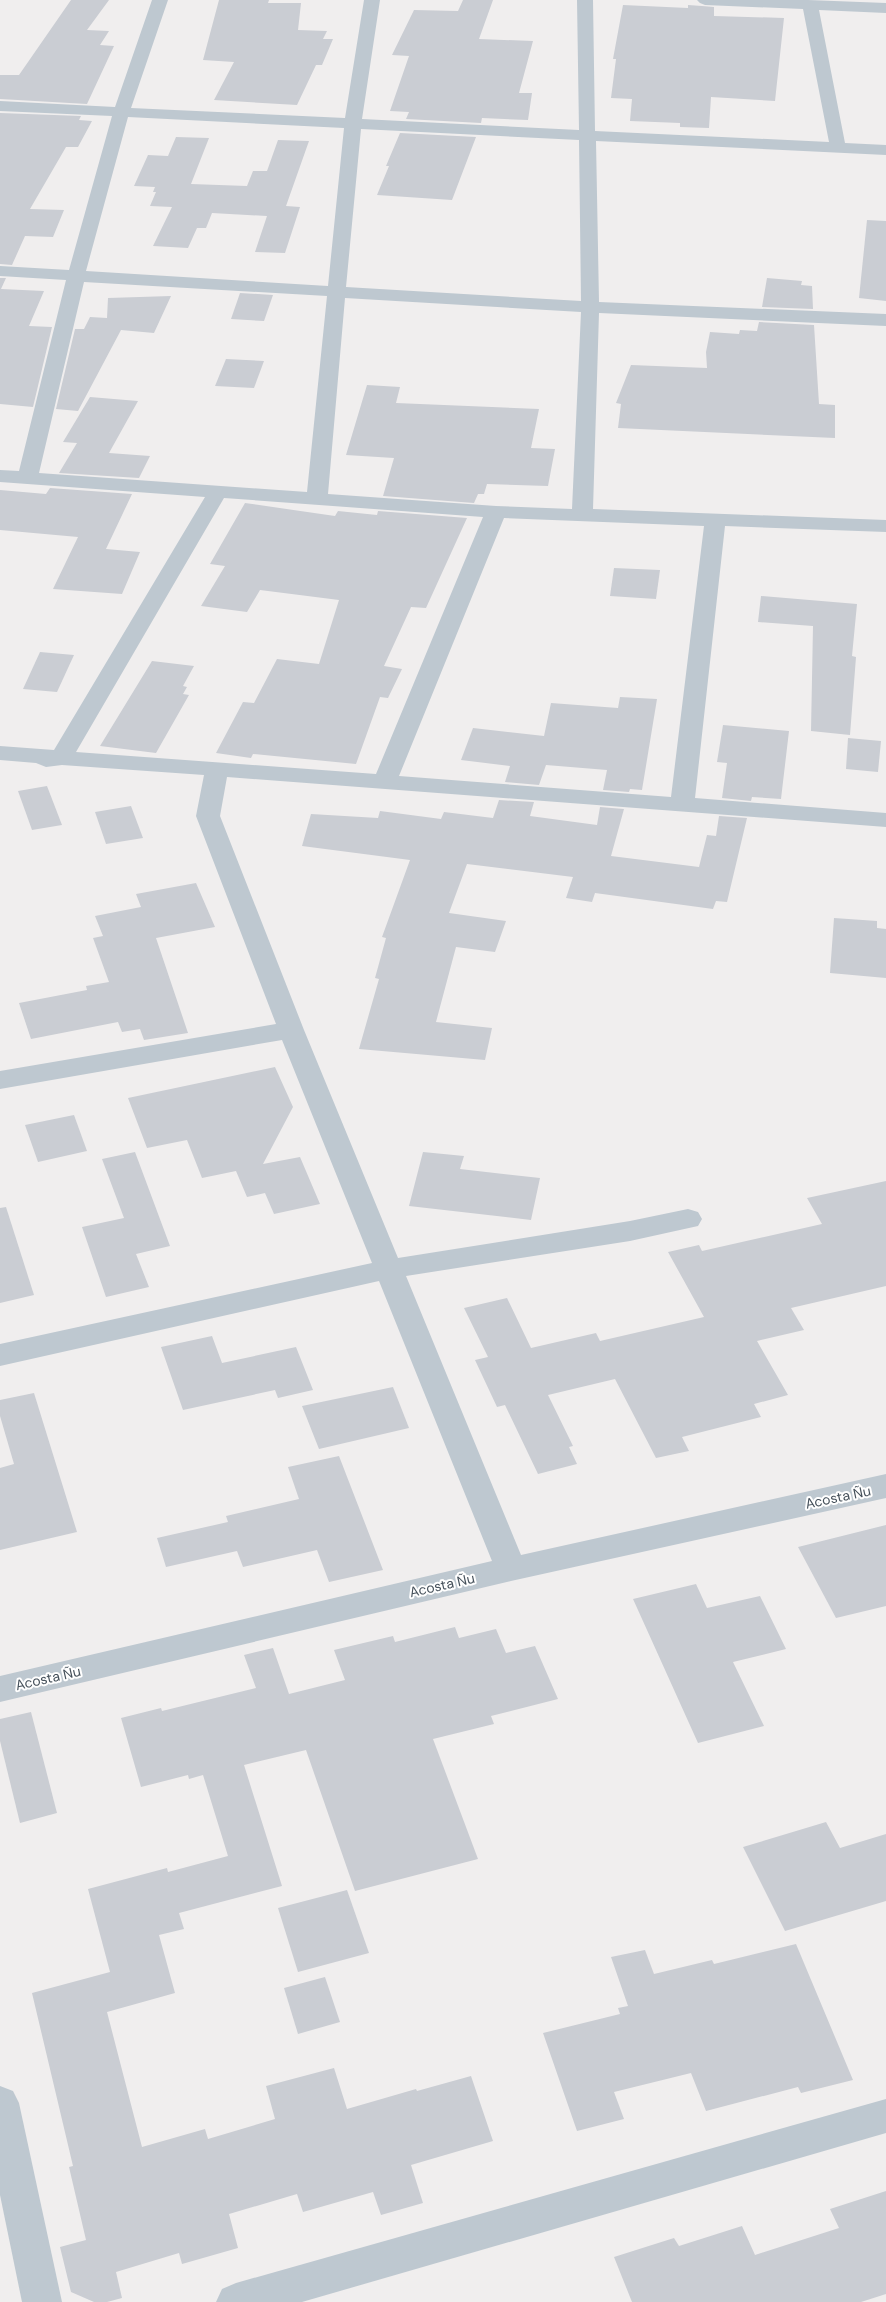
<svg xmlns="http://www.w3.org/2000/svg" width="886" height="2302" font-family="'DM Sans',sans-serif">
<rect width="100%" height="100%" fill="#f0eeee"/>
<g fill="#cacdd3">
<polygon points="71,0 109,0 87,30 109,31 100,45 114,46 87,104 0,99 0,75 19,75"/>
<polygon points="219,0 269,0 268,3 301,3 298,30 327,31 323,39 333,39 322,65 316,65 297,105 214,100 234,62 203,60"/>
<polygon points="463,0 493,0 479,39 533,41 519,93 532,93 528,120 482,118 481,123 406,119 409,112 390,111 409,56 392,55 414,10 458,11"/>
<polygon points="623,5 688,8 688,5 702,6 714,7 714,16 784,18 775,101 711,97 709,128 680,127 680,123 630,121 632,99 611,98 616,59 613,59"/>
<polygon points="0,113 81,116 79,120 92,121 78,147 66,147 30,209 64,210 53,237 25,236 12,265 0,264"/>
<polygon points="400,133 476,137 452,200 377,195 389,166 386,166"/>
<polygon points="176,137 209,138 191,184 247,186 253,171 267,171 278,140 309,141 286,206 300,207 285,253 255,252 267,216 212,213 206,228 197,228 188,248 153,246 172,207 150,206 156,192 153,192 155,187 134,186 148,155 168,156"/>
<polygon points="867,220 886,221 886,301 859,298"/>
<polygon points="0,278 6,278 1,289 44,291 29,326 52,327 33,407 0,404"/>
<polygon points="767,278 802,281 801,285 812,286 813,309 762,307"/>
<polygon points="240,293 273,295 264,321 231,319"/>
<polygon points="171,296 154,333 121,330 78,411 56,409 75,329 84,329 90,317 107,318 108,298"/>
<polygon points="759,322 814,325 819,404 835,405 835,438 618,428 621,404 616,403 631,365 707,368 706,352 710,332 739,334 740,330 757,331"/>
<polygon points="226,359 264,361 254,388 215,386"/>
<polygon points="367,385 400,387 396,403 539,409 531,448 555,449 548,486 487,484 484,494 478,494 474,503 383,496 394,458 346,455"/>
<polygon points="90,397 138,401 109,453 150,456 139,478 59,473 77,443 63,442"/>
<polygon points="50,488 132,494 106,549 140,552 122,594 53,589 78,537 0,530 0,490 46,494"/>
<polygon points="245,503 335,516 338,511 377,515 378,511 467,518 426,608 411,607 384,666 402,669 388,698 380,697 356,764 253,754 251,758 216,753 243,702 254,703 277,659 319,664 339,600 260,590 247,612 201,606 225,566 210,564"/>
<polygon points="614,568 660,570 656,599 610,596"/>
<polygon points="761,596 857,604 852,656 856,657 850,735 811,731 813,626 758,622"/>
<polygon points="40,652 74,655 57,692 23,689"/>
<polygon points="152,661 194,666 183,686 187,687 183,694 189,695 156,753 100,746"/>
<polygon points="620,697 657,699 642,790 630,789 629,792 603,790 607,770 546,765 539,785 505,782 510,766 461,760 473,728 544,736 551,703 618,708"/>
<polygon points="723,725 789,731 781,799 752,797 751,801 722,798 727,763 717,762"/>
<polygon points="848,738 881,741 878,772 846,769"/>
<polygon points="47,786 62,825 32,830 18,791"/>
<polygon points="499,800 534,802 530,816 597,825 600,807 624,809 611,856 699,867 707,835 716,836 719,816 747,818 727,902 716,901 713,909 595,893 592,902 566,898 573,877 467,864 449,913 506,921 495,952 456,947 436,1022 492,1028 485,1060 359,1049 379,979 375,978 386,938 382,937 410,860 302,846 311,814 378,818 380,811 441,819 444,812 493,818"/>
<polygon points="131,806 143,838 106,844 95,812"/>
<polygon points="196,883 215,927 156,938 188,1033 144,1040 140,1029 122,1032 118,1022 31,1039 19,1003 87,990 86,986 109,982 93,938 103,936 95,916 141,907 136,894"/>
<polygon points="834,918 877,921 877,928 886,929 886,978 830,973"/>
<polygon points="275,1067 293,1107 263,1164 300,1157 320,1204 274,1214 265,1193 247,1197 236,1171 202,1178 187,1140 147,1148 128,1098"/>
<polygon points="74,1115 87,1151 38,1162 25,1125"/>
<polygon points="135,1152 170,1246 136,1254 149,1287 106,1297 82,1227 124,1218 102,1159"/>
<polygon points="423,1152 464,1156 460,1169 540,1178 531,1220 409,1206"/>
<polygon points="886,1181 886,1286 791,1308 804,1330 757,1341 788,1395 754,1404 761,1417 682,1437 689,1451 656,1458 615,1379 548,1395 573,1446 569,1447 577,1464 538,1474 505,1405 497,1407 475,1360 488,1357 464,1308 507,1298 531,1348 596,1333 600,1341 704,1317 668,1252 699,1245 702,1251 822,1224 807,1198"/>
<polygon points="6,1207 34,1295 0,1303 0,1208"/>
<polygon points="212,1336 222,1363 296,1347 313,1390 278,1398 275,1390 183,1410 161,1347"/>
<polygon points="393,1387 409,1428 319,1449 302,1406"/>
<polygon points="34,1393 77,1532 0,1550 0,1468 14,1464 0,1416 0,1400"/>
<polygon points="339,1456 383,1570 329,1582 317,1550 243,1567 237,1551 166,1567 157,1538 228,1522 226,1516 299,1499 288,1467"/>
<polygon points="886,1525 886,1606 836,1618 798,1547"/>
<polygon points="696,1584 707,1608 760,1596 786,1649 733,1662 764,1726 698,1743 633,1599"/>
<polygon points="455,1627 459,1638 496,1629 506,1653 535,1646 558,1699 491,1716 494,1724 433,1739 478,1859 355,1891 306,1750 244,1765 282,1886 179,1913 184,1929 159,1935 175,1993 107,2012 142,2147 205,2129 208,2139 275,2119 266,2086 334,2068 347,2109 416,2089 417,2091 471,2076 493,2141 411,2165 423,2203 381,2215 373,2192 303,2212 297,2194 229,2214 238,2248 182,2264 179,2253 116,2272 122,2298 107,2302 94,2302 71,2292 60,2247 86,2240 69,2167 73,2166 32,1993 110,1972 88,1889 167,1868 168,1872 228,1856 203,1775 189,1779 188,1775 141,1787 121,1718 161,1708 162,1711 256,1688 244,1655 273,1648 289,1694 345,1680 334,1650 393,1636 395,1642"/>
<polygon points="31,1712 57,1813 20,1823 0,1741 0,1719"/>
<polygon points="826,1822 840,1848 886,1834 886,1901 785,1931 743,1847"/>
<polygon points="347,1890 369,1953 298,1972 278,1908"/>
<polygon points="796,1944 853,2080 801,2093 798,2087 706,2111 691,2073 614,2092 624,2119 577,2131 543,2033 620,2014 618,2008 628,2006 611,1957 645,1950 654,1974 712,1960 714,1964"/>
<polygon points="325,1977 340,2022 298,2034 284,1988"/>
<polygon points="886,2191 886,2294 861,2302 632,2302 614,2257 674,2238 679,2246 742,2226 755,2255 839,2228 830,2209"/>
</g>
<g fill="none" stroke-linecap="round" stroke-linejoin="round">
<g fill="#bec8d0" fill-rule="evenodd">
<path d="M 152,0 L 168,0 L 131,108 L 345,118 L 364,0 L 380,0 L 362,119 L 579,130 L 577,0 L 593,0 L 595,131 L 829,142 L 803,9 L 705,5 L 700,3 L 697,0 L 808,0 L 886,3 L 886,13 L 819,10 L 845,143 L 886,145 L 886,155 L 596,141 L 599,302 L 886,314 L 886,326 L 599,313 L 593,509 L 886,520 L 886,532 L 725,526 L 695,798 L 886,813 L 886,827 L 227,777 L 220,816 L 304,1030 L 398,1258 L 630,1221 L 688,1209 L 698,1212 L 702,1219 L 698,1226 L 630,1241 L 406,1276 L 521,1555 L 886,1474 L 886,1498 L 511,1581 L 0,1702 L 0,1676 L 492,1561 L 379,1281 L 0,1366 L 0,1344 L 372,1263 L 282,1040 L 0,1089 L 0,1071 L 276,1024 L 196,816 L 204,775 L 62,765 L 46,767 L 36,763 L 0,760 L 0,746 L 54,750 L 205,497 L 0,482 L 0,470 L 19,471 L 66,280 L 0,276 L 0,266 L 69,270 L 112,116 L 0,111 L 0,101 L 115,107 ZM 128,117 L 344,128 L 328,286 L 86,271 ZM 361,129 L 579,140 L 581,301 L 346,287 ZM 84,282 L 327,296 L 307,492 L 39,473 ZM 345,298 L 581,312 L 572,509 L 496,506 L 328,494 ZM 224,498 L 483,517 L 376,774 L 76,752 ZM 504,518 L 704,526 L 671,797 L 399,776 Z"/>
<polygon points="0,2086 13,2091 19,2103 62,2302 22,2302 0,2195"/>
<polygon points="886,2099 886,2133 302,2302 216,2302 222,2289 236,2283"/>
</g>
</g>
<g text-anchor="middle" dominant-baseline="central" stroke-width="4" stroke-linejoin="round" paint-order="stroke">
<g font-size="14" fill="#46515b" stroke="#fff">
<text transform="translate(838 1497) rotate(-12)">Acosta Ñu</text>
<text transform="translate(442 1585) rotate(-13)">Acosta Ñu</text>
<text transform="translate(48 1678) rotate(-13)">Acosta Ñu</text>
</g>
</g>
</svg>
